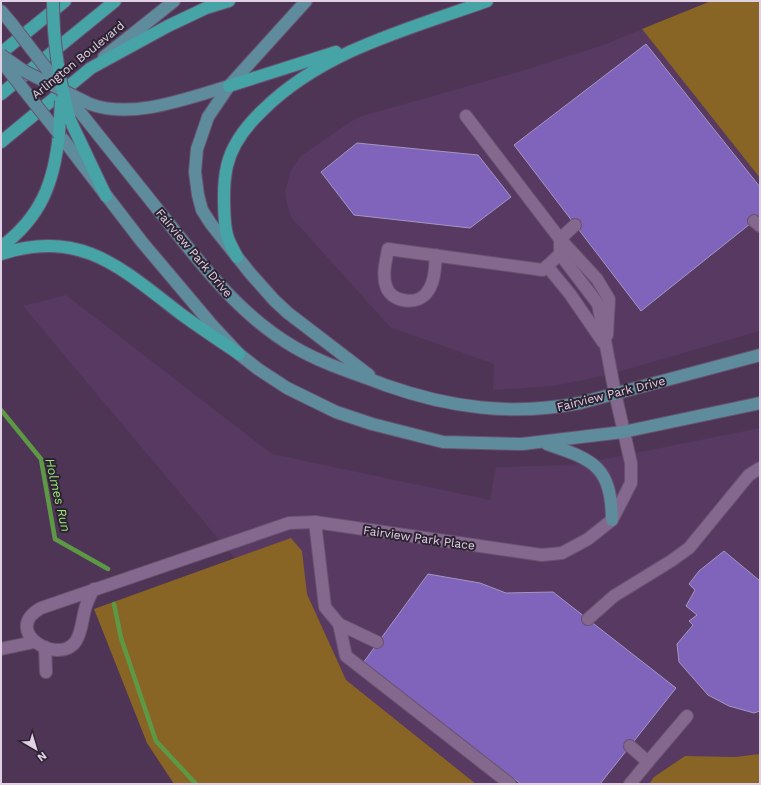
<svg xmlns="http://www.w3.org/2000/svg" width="761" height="785" font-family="'Work Sans',sans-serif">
<rect width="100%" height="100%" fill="#4e3556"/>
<g fill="#573961">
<polygon points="642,29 760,178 760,331 607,375 554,386 493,390 494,364 390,327 291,217 286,200 285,192 291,170 301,156 350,122 362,116 525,70 606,44"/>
<polygon points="66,295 272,454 490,500 496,467 575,465 760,428 760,784 424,784 23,306"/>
</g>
<g fill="#886425">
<polygon points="711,1 760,1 760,178 642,29"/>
<polygon points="291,538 302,551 307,594 346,680 476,784 174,784 147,743 94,609"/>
<polygon points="760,754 760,784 649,784 654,777 685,756 735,757"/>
</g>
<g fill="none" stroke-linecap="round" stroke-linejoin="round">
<g stroke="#5d9945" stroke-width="4.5">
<polyline points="1,410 41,459 55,539 108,569"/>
<polyline points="114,604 121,638 156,741 196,784"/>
</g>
</g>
<g fill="#8063ba" stroke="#a397c3">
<polygon points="646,44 760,187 760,216 641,311 514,145"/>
<polygon points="357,143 478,155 511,197 470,228 354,215 321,172"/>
<polygon points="724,551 760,581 760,711 754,713 729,706 708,695 679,662 677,644 693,625 689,621 697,615 686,606 695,590 689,584 699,571"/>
<polygon points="428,574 480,583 506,593 553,592 676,688 600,784 521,784 363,663"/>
</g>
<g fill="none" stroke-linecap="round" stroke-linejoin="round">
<g stroke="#67526e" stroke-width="14">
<g id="minor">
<polyline points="754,221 760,226"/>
<polyline points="575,225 560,239 597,279 609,299 607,335"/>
<path d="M 436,255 C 435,267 435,281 428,291 C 419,306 391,303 386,286 C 382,274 386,261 388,249 L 543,270 L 560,254 L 560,239 L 466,116"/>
<polyline points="547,266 570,294 603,342"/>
<polyline points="315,522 325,607 339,624"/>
<path d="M 94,589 C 91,593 89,598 87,603 C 82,615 83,630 76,641 C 59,667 0,631 41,608 L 289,523 L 315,522 L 542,555 L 562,553 L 588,539 L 612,520 L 631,483 L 631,463 L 615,393 L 598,304 L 560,254"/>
<polyline points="588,619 614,596 671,561 689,548 749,475 760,468"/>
<polyline points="377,642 339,624 346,656 510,784"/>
<polyline points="45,647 46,672"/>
<polyline points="1,649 34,642"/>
<polyline points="630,746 648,762 687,716"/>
<polyline points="630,784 648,762"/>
</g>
</g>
<g stroke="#67526e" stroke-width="14">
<g id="major">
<polyline points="306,1 229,86 208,117 197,149 195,172 198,195 202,210 211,224 250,273 274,300 288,313 369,375"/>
<polyline points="1,11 12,24"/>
<polyline points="104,57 174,1"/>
<path d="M 90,104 C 132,120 188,98 229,86"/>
<path d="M 80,112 C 109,148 138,185 167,221 C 204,268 241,316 294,347 C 323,364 354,373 385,385 C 450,408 512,416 580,403 L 760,355"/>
<polyline points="59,134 142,242 212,325 239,354 258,369 287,388 336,412 372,424 443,442 522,444 623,432 760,403"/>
<path d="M 547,444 C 594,460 611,466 612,520"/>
</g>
</g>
<g stroke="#67526e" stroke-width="14">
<g id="highway">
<polyline points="1,53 65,1"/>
<polyline points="229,86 336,52"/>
<polyline points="1,94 115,1"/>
<polyline points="70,120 106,196"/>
<polyline points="1,142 91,68 168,26 206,8 229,1"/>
<path d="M 1,247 C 41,217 54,183 59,134"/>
<path d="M 1,254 C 82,228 122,269 181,314 C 200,328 220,341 239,354"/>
<path d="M 237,257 C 234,250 229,243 227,235 C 224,223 224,208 224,196 C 224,186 225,175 227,166 C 232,144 247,125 263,110 C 324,50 409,29 487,1"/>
</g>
</g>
<use href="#minor" stroke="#84688d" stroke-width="12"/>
<use href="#major" stroke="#5f8c9c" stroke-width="12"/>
<use href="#highway" stroke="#46a4a6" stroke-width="12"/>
<g stroke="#67526e" stroke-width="14" stroke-linecap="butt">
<g id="major-bridge">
<polyline points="12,24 80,112"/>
<polyline points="1,55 24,71 90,104"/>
<polyline points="1,61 59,134"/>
</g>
</g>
<g stroke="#67526e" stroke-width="14" stroke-linecap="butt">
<g id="highway-bridge">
<path d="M 53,1 C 53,42 59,81 70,120"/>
<polyline points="59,134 61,101"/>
</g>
</g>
<use href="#major-bridge" stroke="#5f8c9c" stroke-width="12"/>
<use href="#highway-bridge" stroke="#46a4a6" stroke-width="12"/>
</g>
<g text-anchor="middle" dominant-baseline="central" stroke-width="4" stroke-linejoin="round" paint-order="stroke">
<g font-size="12" fill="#e0d1e5" stroke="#2d2231">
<text transform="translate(78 60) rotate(-39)">Arlington Boulevard</text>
<text transform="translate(194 253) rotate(50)">Fairview Park Drive</text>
<text transform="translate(611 394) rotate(-14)">Fairview Park Drive</text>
<text transform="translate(419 538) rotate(8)">Fairview Park Place</text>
</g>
<g font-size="13" font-style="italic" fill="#96e477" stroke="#2d2231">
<text transform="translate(58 495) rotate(77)">Holmes Run</text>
</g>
</g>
<rect width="761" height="785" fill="none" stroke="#e0d1e5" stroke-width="4"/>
<g transform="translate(36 749) rotate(142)" stroke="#2d2231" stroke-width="3" paint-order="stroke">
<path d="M0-3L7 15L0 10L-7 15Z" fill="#e0d1e5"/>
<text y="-6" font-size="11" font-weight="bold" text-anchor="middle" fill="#e0d1e5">N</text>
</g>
</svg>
